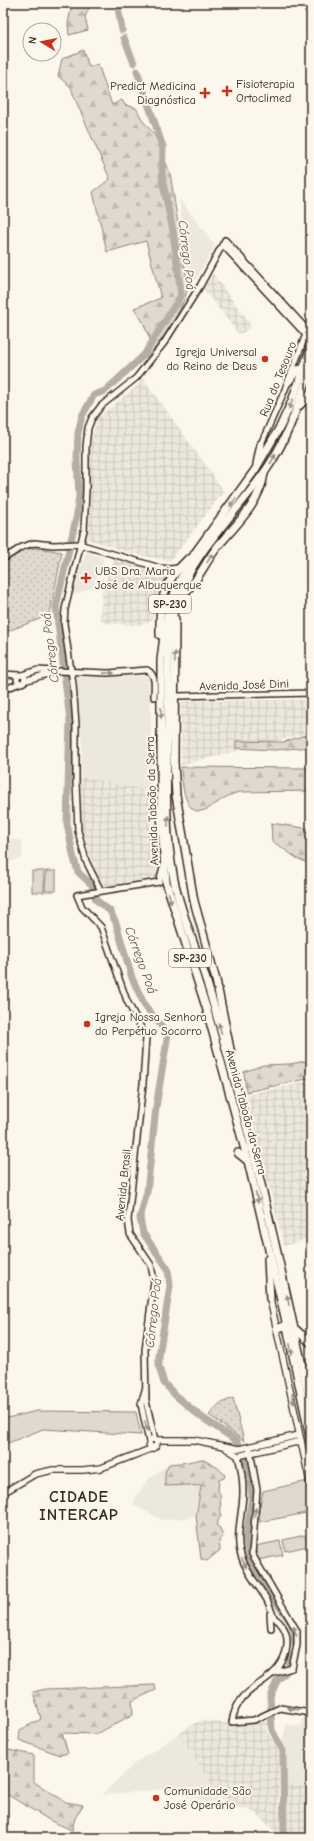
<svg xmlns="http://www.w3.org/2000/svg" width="314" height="1841" font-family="'Comic Neue',sans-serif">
<defs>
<pattern id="industrial-grid" width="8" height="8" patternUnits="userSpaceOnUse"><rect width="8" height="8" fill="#ede8dd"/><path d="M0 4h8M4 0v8" fill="none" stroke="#ccc7bd"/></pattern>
<pattern id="grass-dots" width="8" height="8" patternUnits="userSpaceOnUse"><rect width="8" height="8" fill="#dfd9ce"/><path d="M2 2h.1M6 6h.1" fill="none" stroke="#c0bab0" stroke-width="1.8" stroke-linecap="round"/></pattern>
<pattern id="forest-firs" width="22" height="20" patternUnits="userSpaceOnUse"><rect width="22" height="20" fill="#dfd9ce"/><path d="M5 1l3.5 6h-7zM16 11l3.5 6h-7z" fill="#c0bab0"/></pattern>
</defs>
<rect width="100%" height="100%" fill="#fbf7ec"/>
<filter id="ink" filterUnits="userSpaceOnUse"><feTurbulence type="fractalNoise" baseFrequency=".025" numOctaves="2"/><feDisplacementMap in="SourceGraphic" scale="8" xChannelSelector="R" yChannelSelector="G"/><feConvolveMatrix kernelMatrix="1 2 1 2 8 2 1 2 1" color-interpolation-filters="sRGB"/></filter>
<g filter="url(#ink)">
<g fill="#ede8dd">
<polygon points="179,198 215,246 190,290"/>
<polygon points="87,551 104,559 93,587 71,596 77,568 80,569"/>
<polygon points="146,676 150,679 152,791 80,776 82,749 77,677"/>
<polygon points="3,838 22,841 22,858 3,864"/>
<polygon points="168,1465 173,1476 200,1488 195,1515 186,1518 162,1520 133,1505 136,1496 149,1479"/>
<polygon points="305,1714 311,1715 311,1787 286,1784 287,1757 286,1749 282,1745 286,1724 300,1726"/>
<polygon points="179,1734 219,1797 216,1805 164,1789 102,1795 136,1762"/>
</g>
<g fill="url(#industrial-grid)">
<polygon points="213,274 249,322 251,328 240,334 236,331 203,288"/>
<polygon points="143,378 224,491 170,561 134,554 87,539 90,494 90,450 96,419 137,386"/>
<polygon points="115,558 164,573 165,576 153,619 148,623 136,625 104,623 100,618 102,590"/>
<polygon points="311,700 311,732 181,765 181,701"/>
<polygon points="80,776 152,791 156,878 104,886 98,876 84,842 81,827"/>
<polygon points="311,1081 311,1238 284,1246 246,1095"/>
<polygon points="266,1718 267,1732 280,1749 279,1803 281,1832 277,1833 254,1812 231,1805 219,1797 179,1734 191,1725 202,1720 238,1725 259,1722"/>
<polygon points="286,1784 311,1787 311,1838 287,1838"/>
</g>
<g fill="url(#grass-dots)" stroke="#8d8276">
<polygon points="38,548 62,552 50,613 47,616 3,633 3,561 23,549"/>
<polygon points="233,1398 244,1441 209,1415 219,1404"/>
</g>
<g fill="url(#forest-firs)" stroke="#8d8276">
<polygon points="72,3 91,3 85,17 88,30 69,35 68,24"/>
<path d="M 83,50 L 89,67 L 98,64 L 112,105 L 122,100 L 125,105 L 136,108 L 143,121 L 155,135 L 170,173 L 188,286 C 183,313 162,337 148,359 L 142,354 L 151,342 L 143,322 L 134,308 L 161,298 L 146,241 L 107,252 L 93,192 L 110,179 L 73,94 C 73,85 63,82 58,76 L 62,59 Z"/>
<polygon points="311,733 311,747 275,750 236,748 236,741 284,742"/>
<path d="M 181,767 L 311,768 L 311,791 L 240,792 C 226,795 221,801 209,808 C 184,823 182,782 181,767 Z"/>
<polygon points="271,823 311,829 311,864 298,859 272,841"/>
<polygon points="311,1060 311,1078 246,1092 244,1072 263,1065 290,1064"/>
<polygon points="202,1459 218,1468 225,1475 224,1478 219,1480 218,1491 220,1494 221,1515 216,1525 220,1528 223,1537 219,1540 220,1550 207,1561 201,1559 196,1516 201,1486 186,1485 165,1486 165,1473 169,1464 188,1462"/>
<polygon points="155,1685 156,1690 132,1701 133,1714 97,1734 62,1733 68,1753 60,1755 19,1740 20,1730 41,1719 33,1692 46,1689"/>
<polygon points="3,1749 34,1755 34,1782 66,1802 83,1805 75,1818 72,1830 51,1821 3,1792"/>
</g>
<g fill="#dfd9ce" stroke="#8d8276">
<rect x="32" y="871" width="12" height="21"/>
<polygon points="46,871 56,871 56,891 45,891"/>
<polygon points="37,1411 136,1412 141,1435 43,1429 3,1445 3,1419"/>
<polygon points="308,1481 311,1512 260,1522 258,1507 260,1506 263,1491"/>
<polygon points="305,1535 308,1546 285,1551 283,1540"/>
<polygon points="280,1541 283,1555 258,1560 255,1546"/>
</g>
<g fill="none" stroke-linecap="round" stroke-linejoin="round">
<g stroke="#b6aea2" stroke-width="7">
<polyline points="118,8 122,30"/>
<polyline points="124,38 134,63"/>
<polyline points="137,71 163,147 162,174 164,189 173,231 181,295 144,355 105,391 94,395 82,416 78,433 77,459 79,495 77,514 56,607 70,720 67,823 73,855 78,872 92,885 96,900 110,911 116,923 132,978 145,1006 168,1034 156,1107 147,1192 140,1218 143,1233 168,1269 170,1286 159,1356 159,1367 164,1383 176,1396 200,1416 237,1441 247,1459 252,1496 246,1538 250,1561 256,1574 291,1623 294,1631 295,1644"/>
<polyline points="284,1838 283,1751 272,1730 270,1696 277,1681 287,1671 294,1654"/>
</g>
<g stroke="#3b2a1e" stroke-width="8">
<g id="tertiary">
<polyline points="223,245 308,337"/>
<polyline points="261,444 284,392 311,321"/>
<polyline points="3,559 22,547 34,543 53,545 79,544 160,568 170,569 178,568"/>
<polyline points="3,674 19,675"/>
<polyline points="22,675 38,670 55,671"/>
<circle cx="21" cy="679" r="4"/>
<path d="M 24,681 L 58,671 L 108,673 L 147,670 C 157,675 154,688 154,697"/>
<polyline points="3,690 20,683"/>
<polyline points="177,696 311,693"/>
<polyline points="101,891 86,861 78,831 76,781 76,724 73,684 64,623 65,609 84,530 86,491 86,447 88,428 92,418 101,406 136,378 164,343 200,286 225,240 311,334"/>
<polyline points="145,1390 141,1404 149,1442"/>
<polyline points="155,1440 146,1401 145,1350 154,1281 151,1265 130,1234 128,1220 143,1084 146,1037 127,1001 101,927 82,907 77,895 159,882 163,867"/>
<polyline points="250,1450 257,1490 252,1554 297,1631 297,1645 292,1668 274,1673"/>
<path d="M 238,1456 C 241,1467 243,1479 243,1492 C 243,1513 234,1538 242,1558 C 247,1574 259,1586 267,1600 C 270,1606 271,1612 274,1617 C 275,1619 279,1621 280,1623 C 288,1631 288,1642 286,1652 C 277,1686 238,1682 232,1722 L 254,1720 L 280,1708 L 311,1713"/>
<polyline points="270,1614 271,1628"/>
</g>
</g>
<g stroke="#3b2a1e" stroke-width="8">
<g id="secondary">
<polyline points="270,1299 311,1487"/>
<circle cx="153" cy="1443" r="4"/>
<polyline points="156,1440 194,1440 239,1449 299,1435"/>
<polyline points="227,1449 238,1456 301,1441"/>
<polyline points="307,1453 311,1464"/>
<polyline points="3,1493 35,1474 53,1470 83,1470 101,1468 153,1448"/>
</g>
</g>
<g stroke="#3b2a1e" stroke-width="10">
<g id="motorway">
<polyline points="306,3 311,13"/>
<polyline points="311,347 292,401 281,425 255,470 195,553 180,580 170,604 165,628 161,660 161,815 166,882 206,1007 248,1161 285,1317 311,1442"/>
<path d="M 311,368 C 299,401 289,435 270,464 C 242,508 194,549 177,600 C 165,637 168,677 168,715 C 167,769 163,826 174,880 C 180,909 191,936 201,964 C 213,1000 223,1038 233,1075 C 263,1185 287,1296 311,1407"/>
<polyline points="289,381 297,370 307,368"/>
<polyline points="300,405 311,393"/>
<polyline points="257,464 261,444"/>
<path d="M 179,598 C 199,581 203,565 218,546 C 236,524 259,505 264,474"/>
<polyline points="175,619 174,762 176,795 194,901 216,980 231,1054"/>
<path d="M 160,635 C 159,602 163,582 188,559"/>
<polyline points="238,1153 248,1161"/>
<polyline points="268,1259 270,1299"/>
<polyline points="277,1329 286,1325 294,1328 311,1343"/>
</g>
</g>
<use href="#tertiary" stroke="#fbf7ec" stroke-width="5"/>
<use href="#secondary" stroke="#fbf7ec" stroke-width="5.5"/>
<use href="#motorway" stroke="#fbf7ec" stroke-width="7"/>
</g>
<defs><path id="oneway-solid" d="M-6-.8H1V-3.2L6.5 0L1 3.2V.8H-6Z"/></defs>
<g fill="#9b9085">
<use href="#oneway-solid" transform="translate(291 404) rotate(113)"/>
<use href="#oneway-solid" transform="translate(273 459) rotate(-60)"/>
<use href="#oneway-solid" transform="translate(233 502) rotate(125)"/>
<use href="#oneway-solid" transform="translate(210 558) rotate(-57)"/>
<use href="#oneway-solid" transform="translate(175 657) rotate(-88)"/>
<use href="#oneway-solid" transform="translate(109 673) rotate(-1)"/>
<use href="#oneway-solid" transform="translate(161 713) rotate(90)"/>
<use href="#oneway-solid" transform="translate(168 821) rotate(-90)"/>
<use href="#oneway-solid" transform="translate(170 898) rotate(75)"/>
<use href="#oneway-solid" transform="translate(220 1028) rotate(-106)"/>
<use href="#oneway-solid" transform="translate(257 1198) rotate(77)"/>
<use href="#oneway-solid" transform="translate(288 1300) rotate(-102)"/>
<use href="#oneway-solid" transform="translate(291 1349) rotate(78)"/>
<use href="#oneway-solid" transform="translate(293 1399) rotate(78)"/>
<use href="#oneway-solid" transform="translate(146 1426) rotate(75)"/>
<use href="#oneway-solid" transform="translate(255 1513) rotate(-82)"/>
<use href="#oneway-solid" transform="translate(244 1563) rotate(64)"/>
<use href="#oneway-solid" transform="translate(295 1631) rotate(-110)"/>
<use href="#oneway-solid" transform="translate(293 1709) rotate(-170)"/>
</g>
</g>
<g fill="#c8321e" stroke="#fbf7ec" stroke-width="1.5">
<path d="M225 85h4v4h4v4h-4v4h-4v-4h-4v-4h4z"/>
<path d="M203 87h4v4h4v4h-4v4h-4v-4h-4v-4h4z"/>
<circle cx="265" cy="359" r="4"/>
<path d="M84 572h4v4h4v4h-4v4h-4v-4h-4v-4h4z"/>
<circle cx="87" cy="1024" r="4"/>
<circle cx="156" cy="1798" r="4"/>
</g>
<g text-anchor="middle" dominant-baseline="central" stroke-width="4" stroke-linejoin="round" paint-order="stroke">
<g fill="#fbf7ec" stroke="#75685c" stroke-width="1">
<rect x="149" y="595" width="42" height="18" rx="3"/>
<rect x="169" y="949" width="42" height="18" rx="3"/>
</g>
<g font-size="11" font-weight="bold" fill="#3b2a1e">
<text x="170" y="604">SP-230</text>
<text x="190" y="958">SP-230</text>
</g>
<g font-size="12" fill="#3b2a1e" stroke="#fbf7ec" text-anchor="start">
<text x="236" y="84">Fisioterapia<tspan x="236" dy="14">Ortoclimed</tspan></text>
<text x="196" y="86" text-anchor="end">Predict Medicina<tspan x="196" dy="14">Diagnóstica</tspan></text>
<text x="257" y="352" text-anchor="end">Igreja Universal<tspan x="257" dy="14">do Reino de Deus</tspan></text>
<text x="95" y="571">UBS Dra. Maria<tspan x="95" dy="14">José de Albuquerque</tspan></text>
<text x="95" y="1017">Igreja Nossa Senhora<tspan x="95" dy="14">do Perpétuo Socorro</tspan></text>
<text x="164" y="1791">Comunidade São<tspan x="164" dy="14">José Operário</tspan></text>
</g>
<g font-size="12" fill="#3b2a1e" stroke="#fbf7ec">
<text transform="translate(278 379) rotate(-68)">Rua do Tesouro</text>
<text transform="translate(244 685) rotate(-2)">Avenida José Dini</text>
<text transform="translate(152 801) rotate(-92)">Avenida Taboão da Serra</text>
<text transform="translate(246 1112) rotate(75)">Avenida Taboão da Serra</text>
<text transform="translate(123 1185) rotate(-84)">Avenida Brasil</text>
</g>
<g font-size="13" font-style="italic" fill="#605246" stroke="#fbf7ec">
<text transform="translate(187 255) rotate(83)">Córrego Poá</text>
<text transform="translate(50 648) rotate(-97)">Córrego Poá</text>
<text transform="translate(141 960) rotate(70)">Córrego Poá</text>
<text transform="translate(153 1313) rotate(-84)">Córrego Poá</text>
</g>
<g font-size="16" font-weight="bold" letter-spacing="1" fill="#3b2a1e" stroke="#fbf7ec">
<text x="79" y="1497">CIDADE<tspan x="79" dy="18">INTERCAP</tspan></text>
</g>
</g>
<rect width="314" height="1841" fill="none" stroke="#fbf7ec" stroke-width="16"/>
<rect x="8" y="8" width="298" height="1825" fill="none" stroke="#3b2a1e" stroke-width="1.5" filter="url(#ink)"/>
<g transform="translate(42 42) rotate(280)"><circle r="19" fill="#fbf7ec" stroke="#aea59a"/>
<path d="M0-3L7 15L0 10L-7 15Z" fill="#c8321e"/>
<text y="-6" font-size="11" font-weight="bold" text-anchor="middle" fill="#3b2a1e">N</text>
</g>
</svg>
